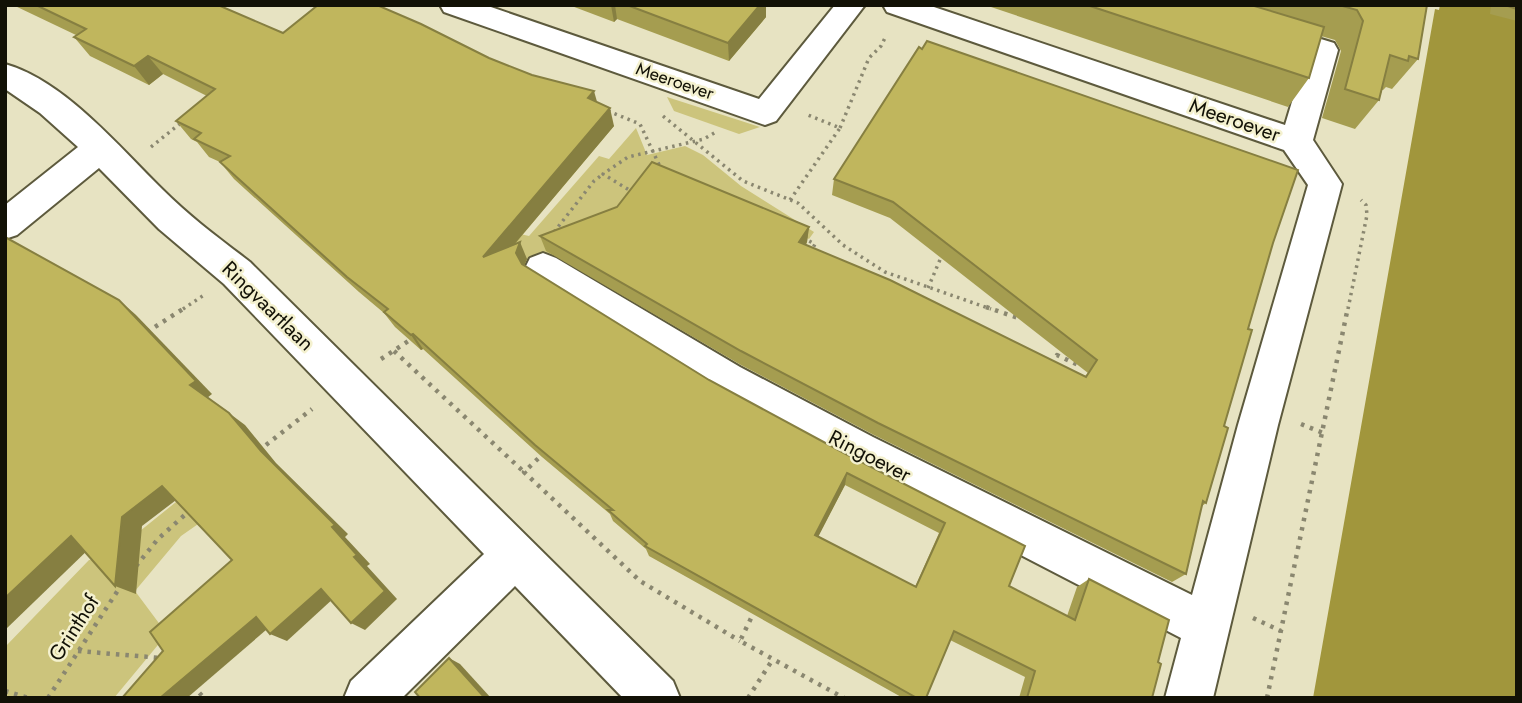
<svg xmlns="http://www.w3.org/2000/svg" width="1522" height="703" font-family="Jost,sans-serif">
<rect width="100%" height="100%" fill="#e7e3c2"/>
<g fill="#ccc47c">
<polygon points="667,97 760,127 739,134 674,111"/>
<polygon points="636,128 647,155 685,146 703,155 741,186 814,232 809,239 672,171 614,225 560,243 567,265 484,296 516,233 529,236 599,156 609,159"/>
<polygon points="181,498 201,522 181,536 135,591 167,634 114,698 5,698 5,647 89,560 109,556"/>
</g>
<polygon fill="#a1963c" points="1440,5 1517,5 1517,698 1313,698 1435,9 1439,10"/>
<g fill="none" stroke-linecap="round" stroke-linejoin="round">
<g stroke="#5d5a3d" stroke-width="4">
<g id="minor">
<polygon points="440,5 485,5 759,99 835,5 865,5 776,121 765,125 444,12"/>
<polygon points="883,5 928,5 1285,125 1306,55 1166,12 1162,5 1210,5 1334,43 1338,50 1313,140 1342,184 1278,425 1213,698 1165,698 1181,638 843,463 712,391 530,278 525,268 530,258 543,253 556,258 740,367 873,437 1192,595 1238,425 1308,185 1284,150 887,12"/>
<path d="M 5,64 C 65,81 120,148 163,190 C 190,217 220,239 250,262 L 673,681 L 680,698 L 623,698 L 515,586 L 402,698 L 344,698 L 351,681 L 484,554 L 224,284 L 159,229 L 99,168 L 17,235 L 5,239 L 5,205 L 78,147 L 40,113 L 5,89 Z"/>
</g>
</g>
<g stroke="#8a8770" stroke-width="3.5" stroke-dasharray="2.5 4.5" stroke-linecap="butt">
<polyline points="608,111 640,124 662,171"/>
<polyline points="663,116 743,181 798,203 843,245 885,272 991,309"/>
<polyline points="840,128 869,58 881,46 886,36"/>
<polyline points="151,147 182,122"/>
<polyline points="634,193 603,174 628,157 704,139 716,132"/>
<polyline points="790,200 840,128 808,115"/>
<polyline points="554,232 594,181 603,174"/>
<polyline points="803,238 815,244 812,250"/>
<polyline points="928,288 942,255"/>
<polyline points="183,309 204,295"/>
<polyline points="1348,309 1367,215 1366,205 1361,200"/>
</g>
<g stroke="#8a8770" stroke-width="4.5" stroke-dasharray="3.5 6" stroke-linecap="butt">
<polyline points="986,307 1021,319"/>
<polyline points="147,332 186,307"/>
<polyline points="394,351 524,472"/>
<polyline points="381,359 410,340"/>
<polyline points="1052,364 1057,355 1078,365"/>
<polyline points="1301,424 1323,433"/>
<polyline points="266,445 312,409"/>
<polyline points="545,452 524,472 640,581 740,641"/>
<polyline points="136,566 158,539 188,512"/>
<polyline points="755,610 740,641 844,698"/>
<polyline points="1253,618 1281,631"/>
<polyline points="78,651 161,658"/>
<polyline points="193,686 204,698"/>
<polyline points="5,691 29,698"/>
<polyline points="48,698 122,584"/>
<polyline points="748,698 773,659"/>
<polyline points="1267,698 1348,307"/>
</g>
<use href="#minor" fill="#fff" fill-rule="evenodd"/>
</g>
<g fill="#a59d50" fill-rule="evenodd">
<path d="M 13,5 L 218,5 L 283,33 L 489,58 L 597,102 L 614,126 L 514,245 L 527,259 L 524,266 L 709,380 L 844,453 L 1025,546 L 1009,586 L 1067,616 L 1077,587 L 1089,579 L 1158,662 L 1152,698 L 1019,698 L 1025,677 L 950,640 L 926,698 L 903,698 L 649,556 L 646,549 L 613,521 L 610,514 L 542,457 L 423,349 L 421,350 L 395,327 L 384,313 L 359,292 L 234,179 L 220,162 L 209,157 L 197,142 L 191,139 L 176,121 L 207,96 L 163,74 L 149,85 L 90,56 L 74,37 L 76,35 ZM 845,485 L 939,533 L 915,587 L 818,536 Z"/>
<polygon points="569,5 766,5 766,17 729,61 617,19 614,22"/>
<polygon points="985,5 1427,5 1418,59 1392,89 1386,87 1383,90 1382,90 1379,100 1355,129 1322,118 1341,51 1335,40 1321,36 1309,78 1288,107"/>
<polygon points="1491,5 1517,5 1517,21 1490,14"/>
<polygon points="834,179 1273,243 1248,329 1206,503 1202,506 1186,574 1172,582 874,435 741,365 546,251 540,236 809,227 807,242 806,245 1085,376 1088,373 890,218 832,195"/>
</g>
<g fill="#867f41">
<polygon points="611,5 615,5 617,19 614,22"/>
<polygon points="760,5 766,5 766,17 729,61 728,43"/>
<polygon points="148,56 163,74 149,85 134,66"/>
<polygon points="594,91 599,109 588,98"/>
<polygon points="610,108 614,126 490,273 483,257"/>
<polygon points="809,227 807,242 798,257 799,242"/>
<polygon points="520,242 527,259 523,269 516,253"/>
<polygon points="119,300 136,315 212,394 207,398 190,385"/>
<polygon points="413,334 423,349 421,350 411,335"/>
<polygon points="229,413 245,425 276,463 348,534 345,537 370,564 367,566 397,599 365,630 351,623"/>
<polygon points="847,473 845,485 814,545 815,535"/>
<polygon points="162,486 180,497 142,526 136,594 115,586 122,517"/>
<polygon points="71,536 93,545 5,630 5,598"/>
<polygon points="321,589 335,597 287,641 270,634"/>
<polygon points="256,617 273,624 187,698 160,698"/>
<polygon points="449,658 460,664 491,698 485,698"/>
</g>
<g fill="#c0b65d" stroke="#867f41" stroke-width="2" fill-rule="evenodd">
<path d="M 36,5 L 218,5 L 283,33 L 318,5 L 377,5 L 421,24 L 489,58 L 532,75 L 594,91 L 588,98 L 610,108 L 483,257 L 520,242 L 516,253 L 522,264 L 709,380 L 844,453 L 1025,546 L 1009,586 L 1075,620 L 1089,579 L 1169,620 L 1158,662 L 1161,664 L 1152,698 L 1027,698 L 1035,671 L 954,631 L 926,698 L 917,698 L 645,546 L 647,544 L 608,510 L 613,510 L 535,445 L 413,334 L 411,335 L 384,312 L 388,309 L 347,277 L 220,162 L 230,156 L 194,139 L 201,133 L 176,121 L 215,89 L 148,56 L 134,66 L 74,37 L 86,29 ZM 847,473 L 945,523 L 916,587 L 815,535 Z"/>
<polygon points="627,5 760,5 728,43"/>
<polygon points="1087,5 1251,5 1324,27 1309,78"/>
<polygon points="1339,5 1427,5 1418,59 1409,56 1408,61 1390,55 1379,100 1345,89 1363,21 1357,10"/>
<polygon points="1505,5 1517,5 1517,9"/>
<polygon points="927,41 1298,170 1273,243 1248,329 1252,330 1224,426 1228,428 1206,503 1203,501 1186,574 878,423 741,351 540,236 617,207 652,162 809,227 799,242 890,280 1086,377 1097,360 893,202 834,179 919,47 922,49"/>
<polygon points="5,237 119,300 196,381 190,385 229,413 261,451 335,525 332,527 357,555 354,557 385,591 351,623 321,589 270,634 256,617 160,698 122,698 163,651 150,632 232,560 162,486 122,517 115,586 71,536 5,598"/>
<polygon points="449,658 485,698 420,698 415,692"/>
</g>
<g text-anchor="middle" dominant-baseline="central" stroke-width="5" stroke-linejoin="round" paint-order="stroke">
<g font-size="18" fill="#121106" stroke="#f4f1cf">
<text transform="translate(675 81) rotate(19)">Meeroever</text>
</g>
<g font-size="21" fill="#121106" stroke="#f4f1cf">
<text transform="translate(1235 120) rotate(19)">Meeroever</text>
<text transform="translate(268 306) rotate(44)">Ringvaartlaan</text>
<text transform="translate(870 456) rotate(27)">Ringoever</text>
<text transform="translate(74 628) rotate(-57)">Grinthof</text>
</g>
</g>
<rect width="1522" height="703" fill="none" stroke="#121106" stroke-width="14"/>
</svg>
